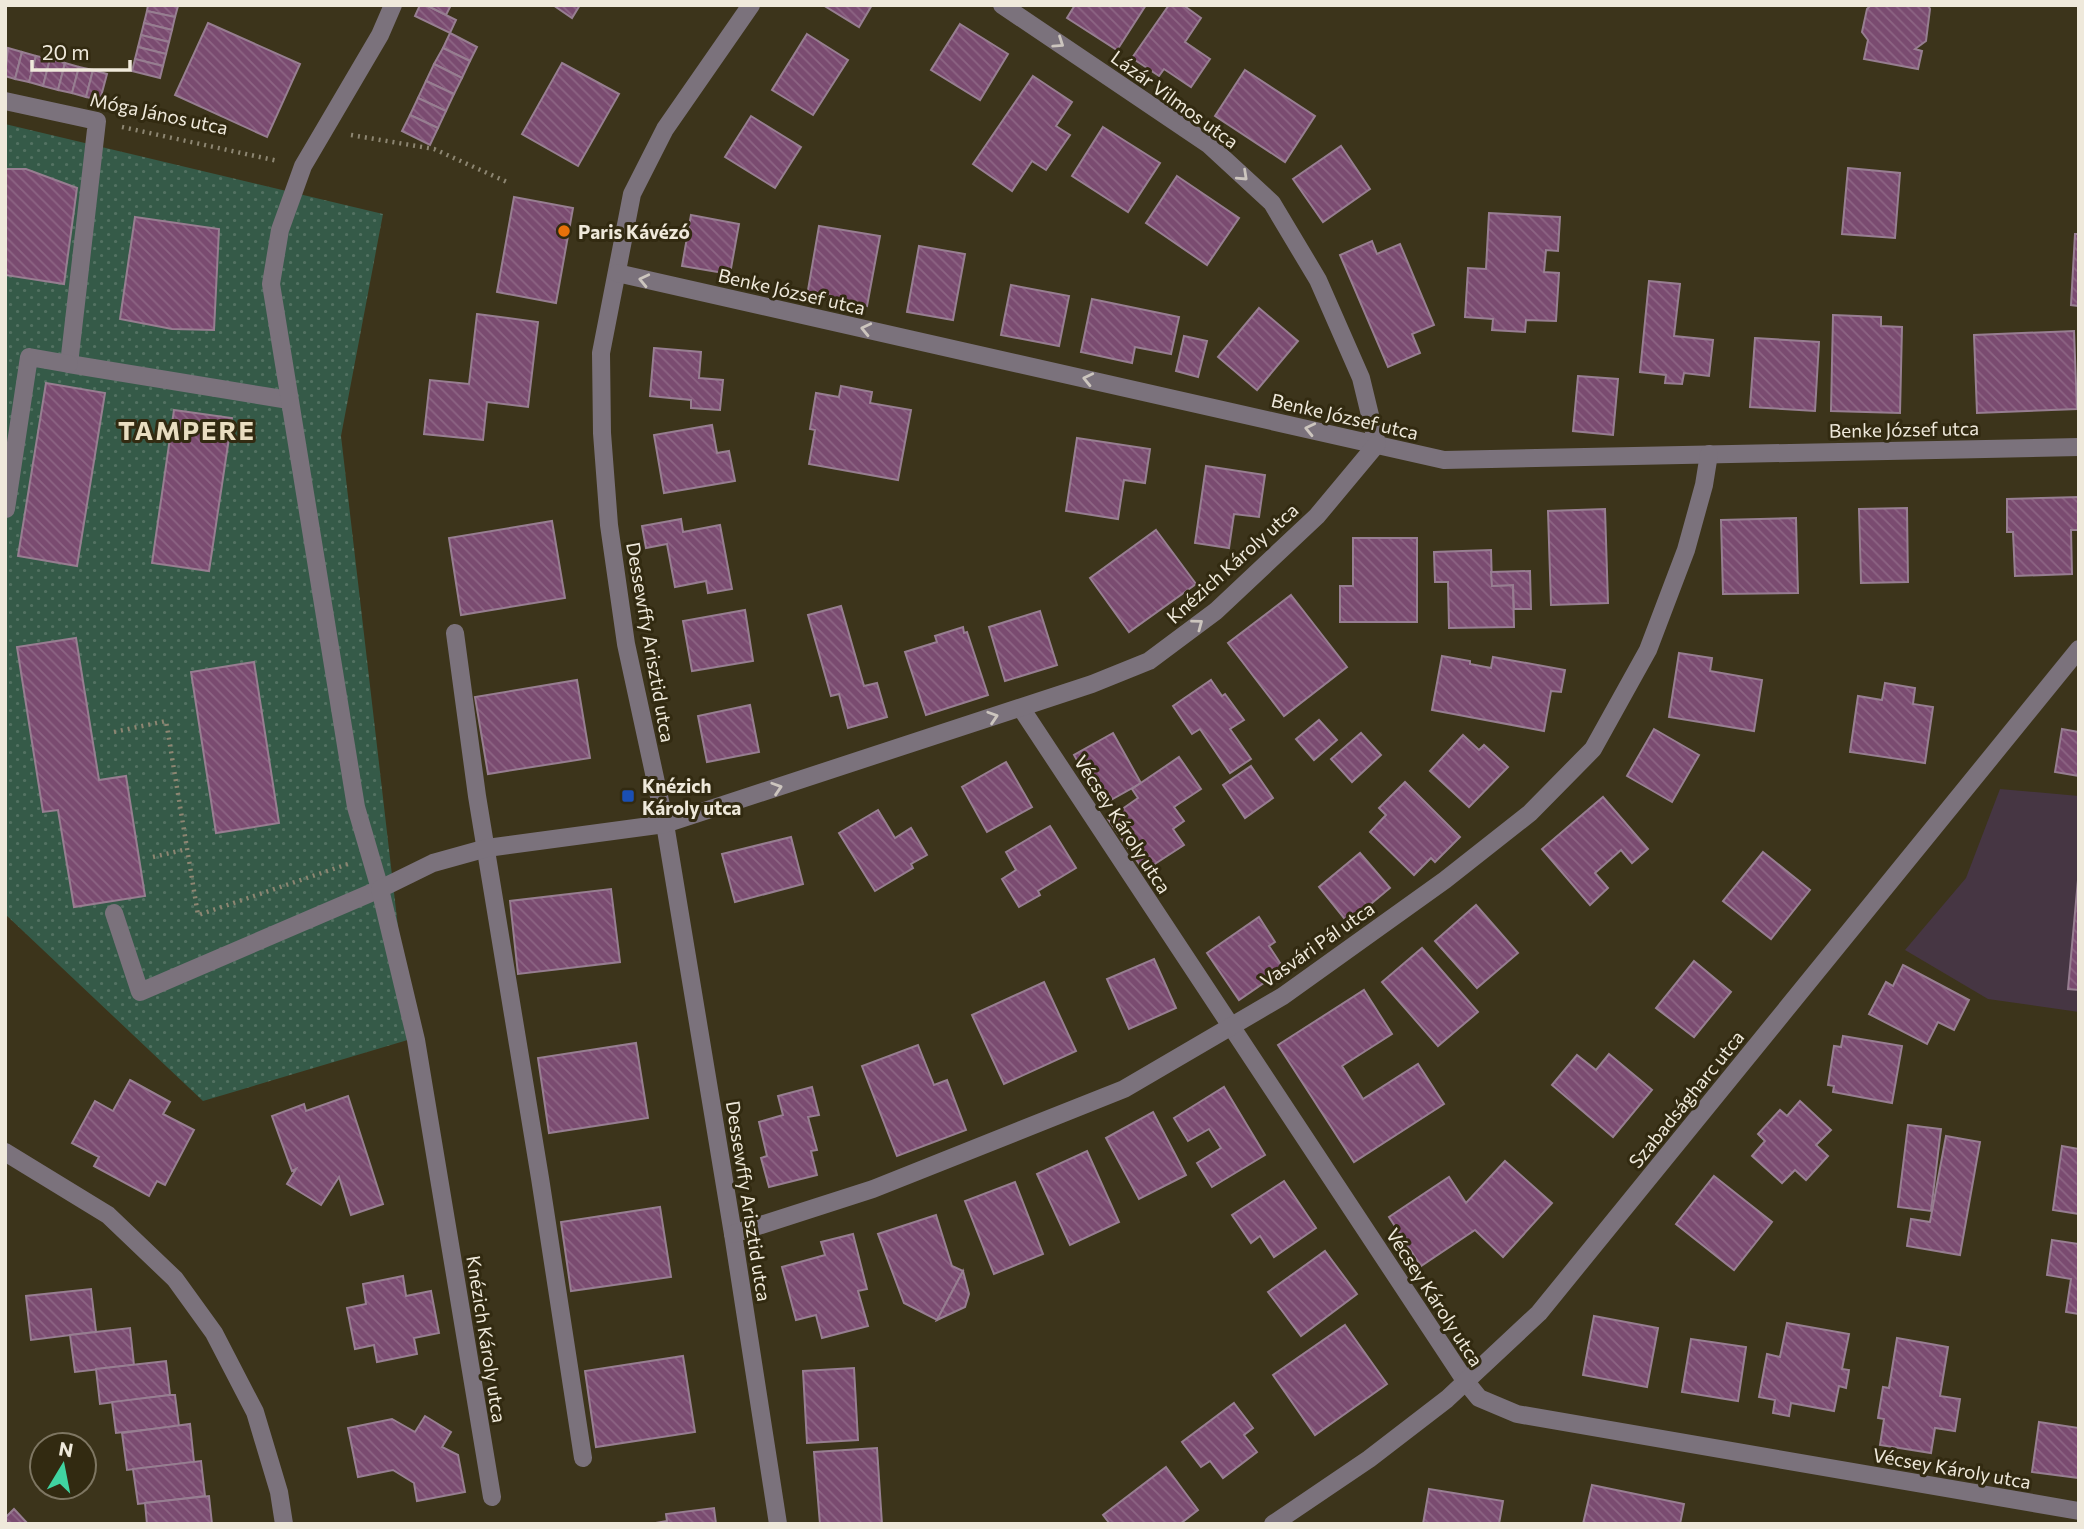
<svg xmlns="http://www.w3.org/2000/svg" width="2084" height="1529" font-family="Commissioner,sans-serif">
<defs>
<pattern id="park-dots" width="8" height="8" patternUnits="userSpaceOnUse" patternTransform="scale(1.75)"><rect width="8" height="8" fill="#355a48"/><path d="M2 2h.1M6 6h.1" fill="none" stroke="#537262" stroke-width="1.8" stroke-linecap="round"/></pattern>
<pattern id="building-back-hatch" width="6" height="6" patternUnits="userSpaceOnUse" patternTransform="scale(1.75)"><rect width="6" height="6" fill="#7a4b70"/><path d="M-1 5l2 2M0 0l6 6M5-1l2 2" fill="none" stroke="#8d6584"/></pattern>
</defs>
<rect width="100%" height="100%" fill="#3c341b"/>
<polygon fill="#463643" points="2000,789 2079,796 2079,1012 1988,999 1905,950 1966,878"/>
<polygon fill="url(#park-dots)" points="5,124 383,214 341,436 411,1039 203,1101 5,914"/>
<g fill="url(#building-back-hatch)" stroke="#977e91" stroke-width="2">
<polygon points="148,5 176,5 178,6 175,17 147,11"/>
<polygon points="420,5 426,5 456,20 450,33 415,16"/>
<polygon points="426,5 451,5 446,15"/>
<polygon points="553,5 580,5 572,18"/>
<polygon points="823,5 872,5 859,27"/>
<polygon points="1075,5 1146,5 1117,50 1067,18"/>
<polygon points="1169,5 1183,5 1201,18 1185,42 1210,59 1191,87 1164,69 1159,76 1132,58"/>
<polygon points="1871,5 1928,5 1930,9 1926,41 1915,49 1922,51 1918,69 1864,59 1868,40 1862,32 1867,9"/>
<polygon points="147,11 175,17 172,30 144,23"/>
<polygon points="144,23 172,30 169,42 141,35"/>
<polygon points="208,23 300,64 267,137 175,95"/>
<polygon points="960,24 1008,54 980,100 931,70"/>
<polygon points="450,33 477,47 470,61 443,48"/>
<polygon points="807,34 848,60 813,115 772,90"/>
<polygon points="141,35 169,42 166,54 138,47"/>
<polygon points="138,47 166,54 163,66 135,59"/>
<polygon points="8,48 22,52 15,79 5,76"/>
<polygon points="443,48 470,61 462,78 434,64"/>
<polygon points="22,52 36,56 29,82 15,79"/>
<polygon points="36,56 50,59 43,86 29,82"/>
<polygon points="50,59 65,63 58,90 43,86"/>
<polygon points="135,59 163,66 160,78 132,71"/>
<polygon points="65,63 79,67 72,93 58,90"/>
<polygon points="562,63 619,94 578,166 522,134"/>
<polygon points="434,64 462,78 454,94 426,81"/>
<polygon points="79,67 93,70 86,97 72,93"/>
<polygon points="93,70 107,74 100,100 86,97"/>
<polygon points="1245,70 1315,116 1285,162 1215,116"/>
<polygon points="1033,76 1072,102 1056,126 1070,135 1046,170 1032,161 1012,191 973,164"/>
<polygon points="426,81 454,94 446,111 418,98"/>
<polygon points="418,98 446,111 438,128 410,115"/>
<polygon points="410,115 438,128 430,145 402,131"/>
<polygon points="751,116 801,147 775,188 725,157"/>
<polygon points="1103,127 1160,163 1128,212 1072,176"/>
<polygon points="1341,146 1370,189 1323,222 1293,179"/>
<polygon points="1848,168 1900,173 1895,238 1842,234"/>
<polygon points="5,169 26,169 77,188 64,284 5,275"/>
<polygon points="1177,176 1239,218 1207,265 1146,223"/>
<polygon points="514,197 573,208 556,303 497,292"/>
<polygon points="1489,213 1560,217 1558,251 1546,250 1544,272 1559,273 1556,321 1526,320 1525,332 1492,330 1493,319 1465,317 1468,268 1486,269"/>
<polygon points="691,215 739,224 730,274 682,266"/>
<polygon points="135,217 219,229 214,330 172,329 120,319"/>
<polygon points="819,226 880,236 867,306 807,296"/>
<polygon points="2075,234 2079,234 2079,306 2071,305"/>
<polygon points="1372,241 1377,254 1400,244 1434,325 1412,334 1420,353 1388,367 1340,255"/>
<polygon points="919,246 965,254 953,320 907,312"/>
<polygon points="1649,281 1680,284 1674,336 1713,340 1709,376 1684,373 1682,384 1665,383 1666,375 1640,372"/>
<polygon points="1011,285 1069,296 1059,346 1001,335"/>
<polygon points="1092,299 1179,317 1171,354 1135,347 1132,363 1081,352"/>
<polygon points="1259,308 1298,341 1257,390 1218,357"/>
<polygon points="477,314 538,322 528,407 487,402 483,440 424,434 430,380 469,384"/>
<polygon points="1833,315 1881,317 1881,326 1902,327 1900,413 1831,411"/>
<polygon points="2074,331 2077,409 1977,413 1974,335"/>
<polygon points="1184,336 1207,341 1198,377 1176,371"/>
<polygon points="1755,338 1819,342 1815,411 1750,407"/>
<polygon points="654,348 701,352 699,378 723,380 720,410 691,408 691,400 650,396"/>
<polygon points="1578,376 1618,379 1613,435 1573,431"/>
<polygon points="46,383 105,393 77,566 18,556"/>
<polygon points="841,386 872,392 870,403 911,410 898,480 809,464 815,430 810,429 816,393 839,397"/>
<polygon points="174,410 232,418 209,571 152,563"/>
<polygon points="712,425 717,453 729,451 735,481 664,493 654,435"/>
<polygon points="1077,438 1150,449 1145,483 1124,480 1118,519 1066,511"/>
<polygon points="1206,466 1265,475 1259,517 1234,514 1229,548 1195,543"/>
<polygon points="2079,497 2079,530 2071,530 2072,574 2015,576 2013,532 2007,532 2007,499"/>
<polygon points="1907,508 1908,582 1861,583 1859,509"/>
<polygon points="1605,509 1608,603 1551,605 1548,511"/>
<polygon points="1796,518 1798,593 1723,594 1721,520"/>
<polygon points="681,519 683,532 720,525 732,589 708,593 706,581 675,587 667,544 646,548 642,526"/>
<polygon points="552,521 565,598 461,615 449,538"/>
<polygon points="1156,530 1196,584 1129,632 1090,578"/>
<polygon points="1353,538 1417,538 1417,622 1340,622 1340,586 1353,586"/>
<polygon points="1491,550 1492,586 1513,585 1514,627 1449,628 1448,582 1435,582 1434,552"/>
<polygon points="1530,571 1531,609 1514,609 1513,585 1492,586 1491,572"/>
<polygon points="1291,595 1347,667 1284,716 1228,643"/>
<polygon points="841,606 864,686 877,683 887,717 848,728 839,694 831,696 808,615"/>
<polygon points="745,610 753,661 692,671 683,621"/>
<polygon points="1040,611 1057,665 1005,681 989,627"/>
<polygon points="963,627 964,633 967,632 988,695 926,715 905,652 937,642 935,636"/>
<polygon points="76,638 99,780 126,776 145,896 74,907 58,810 43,812 17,647"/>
<polygon points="1679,653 1712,658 1710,671 1762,680 1754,731 1669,717"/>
<polygon points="1442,656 1470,661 1470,664 1491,668 1493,657 1565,670 1561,692 1551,691 1544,731 1432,710"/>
<polygon points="254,662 279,823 216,833 191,672"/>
<polygon points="577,680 590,758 488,774 475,697"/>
<polygon points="1211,680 1222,696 1225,694 1244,720 1230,729 1251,759 1230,773 1200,729 1192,734 1173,706"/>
<polygon points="1885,683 1915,688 1913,704 1933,707 1925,763 1850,752 1858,696 1882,700"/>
<polygon points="750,705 759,752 707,762 698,716"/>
<polygon points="1319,720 1337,740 1314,760 1296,739"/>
<polygon points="1654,729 1699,755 1672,802 1627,776"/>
<polygon points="2062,729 2079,732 2079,776 2055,772"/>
<polygon points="1113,733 1141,783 1102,805 1074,755"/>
<polygon points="1361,733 1381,755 1352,782 1331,759"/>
<polygon points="1463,735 1479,750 1484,745 1508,767 1469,807 1430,771"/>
<polygon points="1179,757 1201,789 1174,807 1184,821 1173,829 1184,845 1144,871 1108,819 1138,798 1132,789"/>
<polygon points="1006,762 1032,807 987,832 962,787"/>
<polygon points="1251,766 1273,798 1245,818 1223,785"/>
<polygon points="1405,782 1460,837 1435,862 1431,858 1414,875 1370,832 1386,815 1379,808"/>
<polygon points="1603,797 1648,849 1632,863 1621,850 1595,873 1608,888 1590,905 1542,849"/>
<polygon points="878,810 895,838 911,828 927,855 911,864 913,868 875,891 839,833"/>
<polygon points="1050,826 1076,868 1038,891 1040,895 1019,907 1002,879 1016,870 1006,852"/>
<polygon points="791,837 803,884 735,902 722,854"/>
<polygon points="1763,852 1810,890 1771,939 1723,901"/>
<polygon points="1360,853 1390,888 1348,923 1319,887"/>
<polygon points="2079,869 2079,990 2068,989"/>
<polygon points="611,889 620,962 518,974 510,901"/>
<polygon points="1476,905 1518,953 1477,988 1435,941"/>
<polygon points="1259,917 1275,942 1269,946 1284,969 1239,1000 1207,953"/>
<polygon points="1422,948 1478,1012 1438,1046 1382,982"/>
<polygon points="1154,959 1176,1008 1129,1029 1107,979"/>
<polygon points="1694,961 1731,992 1694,1037 1656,1008"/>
<polygon points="1903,965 1969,1000 1954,1030 1938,1022 1927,1044 1869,1014 1886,982 1893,986"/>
<polygon points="1044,982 1076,1051 1004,1084 972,1015"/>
<polygon points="1364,990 1392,1034 1342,1066 1363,1099 1418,1064 1444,1104 1354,1162 1278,1045"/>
<polygon points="1843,1036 1902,1046 1892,1103 1833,1092 1834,1086 1828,1085 1834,1046 1841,1047"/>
<polygon points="636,1043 648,1118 549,1133 538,1058"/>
<polygon points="918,1045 934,1085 947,1080 966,1130 897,1156 862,1066"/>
<polygon points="1609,1054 1652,1090 1613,1137 1552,1085 1577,1055 1596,1070"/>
<polygon points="130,1080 170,1102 163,1114 194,1130 165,1185 157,1181 149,1196 94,1166 99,1157 72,1143 95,1101 113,1111"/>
<polygon points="812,1087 819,1115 808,1117 817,1150 811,1151 817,1175 769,1187 761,1158 767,1156 759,1122 783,1115 778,1096"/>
<polygon points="1224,1087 1265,1155 1212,1187 1197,1163 1221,1148 1209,1129 1188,1141 1174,1118"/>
<polygon points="348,1096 383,1204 351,1215 339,1177 321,1205 287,1184 296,1169 292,1171 272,1116 304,1104 306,1111"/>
<polygon points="1800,1101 1831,1130 1816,1145 1828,1156 1806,1180 1795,1170 1782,1183 1752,1156 1765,1141 1758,1134 1780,1110 1787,1116"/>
<polygon points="1153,1112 1186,1175 1139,1199 1106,1138"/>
<polygon points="1908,1125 1941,1129 1931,1211 1898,1207"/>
<polygon points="1946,1136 1980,1142 1960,1255 1907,1246 1911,1219 1930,1222"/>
<polygon points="2062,1146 2079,1149 2079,1214 2053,1210"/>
<polygon points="1087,1151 1119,1222 1070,1245 1037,1174"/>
<polygon points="1505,1161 1552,1203 1503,1257 1475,1230 1421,1266 1389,1217 1449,1177 1466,1203"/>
<polygon points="1714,1176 1772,1222 1734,1270 1676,1224"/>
<polygon points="1284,1181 1316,1228 1274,1257 1260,1236 1251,1243 1232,1215"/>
<polygon points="1015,1182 1043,1254 994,1274 965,1201"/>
<polygon points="660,1207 671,1277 571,1291 561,1222"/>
<polygon points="936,1215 952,1266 963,1271 937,1320 904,1303 878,1234"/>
<polygon points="853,1234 867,1289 858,1291 868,1326 822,1338 816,1315 796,1320 782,1267 825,1255 821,1242"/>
<polygon points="2052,1240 2079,1244 2079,1314 2066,1312 2071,1279 2047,1275"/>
<polygon points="1325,1251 1357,1294 1301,1336 1268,1292"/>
<polygon points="963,1271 969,1294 965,1307 937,1320"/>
<polygon points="403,1276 406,1296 431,1291 439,1333 414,1338 417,1354 377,1362 374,1345 355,1349 347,1308 366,1304 363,1284"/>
<polygon points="91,1289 96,1332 31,1340 26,1296"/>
<polygon points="1594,1316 1658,1328 1647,1387 1583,1375"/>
<polygon points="1787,1323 1849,1334 1842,1369 1849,1370 1846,1388 1839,1386 1834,1411 1791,1403 1789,1416 1773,1413 1775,1400 1759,1397 1767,1354 1780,1357"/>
<polygon points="1345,1325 1387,1384 1315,1435 1273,1375"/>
<polygon points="130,1328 134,1365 75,1372 70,1335"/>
<polygon points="1897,1338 1948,1347 1940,1396 1960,1399 1955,1431 1935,1428 1931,1453 1880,1445 1884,1419 1878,1418 1883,1387 1889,1388"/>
<polygon points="1691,1339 1746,1347 1738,1401 1682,1392"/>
<polygon points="683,1356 695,1432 596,1447 585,1371"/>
<polygon points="166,1361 170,1395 100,1404 96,1369"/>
<polygon points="854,1368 858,1440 807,1443 803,1371"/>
<polygon points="170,1395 175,1395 179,1426 116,1433 112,1402"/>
<polygon points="1234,1403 1253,1428 1244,1435 1257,1452 1223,1478 1210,1461 1201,1467 1182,1442"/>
<polygon points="425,1416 451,1432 442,1447 458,1455 465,1492 417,1501 414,1483 393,1470 358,1477 348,1428 392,1419 415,1432"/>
<polygon points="2039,1422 2079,1428 2079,1478 2032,1472"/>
<polygon points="190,1424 194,1462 127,1470 122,1433"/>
<polygon points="877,1448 882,1524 820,1524 814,1452"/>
<polygon points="201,1461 205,1496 138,1504 133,1469"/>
<polygon points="1166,1467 1198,1510 1180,1524 1110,1524 1103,1515"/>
<polygon points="1592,1485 1684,1504 1680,1524 1583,1524"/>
<polygon points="1429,1489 1503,1501 1499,1524 1423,1524"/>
<polygon points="209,1496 212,1524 147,1524 145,1503"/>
<polygon points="714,1508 716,1524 650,1524 667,1521 666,1514"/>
<polygon points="14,1509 28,1524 5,1524 5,1518"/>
</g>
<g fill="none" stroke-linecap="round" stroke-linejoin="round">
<g stroke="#8d8672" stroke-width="4.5" stroke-dasharray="2 5" stroke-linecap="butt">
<polyline points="122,127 278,161"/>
<polyline points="351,135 434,149 507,182"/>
<polyline points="114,732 166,721 198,915 348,864"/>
<polyline points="153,857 187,849"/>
</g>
<g stroke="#7b727c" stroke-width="18">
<polyline points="751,5 665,129 632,194 601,353 602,433 609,525 626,644 665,824 733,1234 778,1524"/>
<polyline points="1002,5 1208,144 1272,203 1318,280 1361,378 1377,444"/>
<polyline points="5,101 97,121 69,364 289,400"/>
<polyline points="617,273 1444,460 2079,447"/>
<polyline points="6,509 29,357 69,364"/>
<polyline points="455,633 477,796 540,1178 583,1458"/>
<polyline points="1021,708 1466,1382 1479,1398 1517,1414 2079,1511"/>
<polyline points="114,913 140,992 380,889 356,807 271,284 280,230 303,166 380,35 393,5"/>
<polyline points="5,1152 108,1215 175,1279 214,1333 255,1412 279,1492 284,1524"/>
<polyline points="733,1234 873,1189 1124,1089 1283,996 1445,880 1530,813 1593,749 1648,650 1686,550 1704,485 1709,454"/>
<polyline points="492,1497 416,1040 380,889 433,863 487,848 665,824 1092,684 1149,661 1216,611 1317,516 1377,444"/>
<polyline points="1273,1524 1369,1459 1447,1399 1539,1313 2079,649"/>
</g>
</g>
<defs><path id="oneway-chevron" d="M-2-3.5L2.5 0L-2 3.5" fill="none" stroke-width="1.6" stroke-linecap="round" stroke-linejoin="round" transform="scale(1.75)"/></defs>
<g stroke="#ccc5be">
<use href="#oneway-chevron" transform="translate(1059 43) rotate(34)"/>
<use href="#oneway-chevron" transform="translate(1243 176) rotate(43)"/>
<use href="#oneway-chevron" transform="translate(644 280) rotate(-167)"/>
<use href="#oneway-chevron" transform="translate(866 329) rotate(-167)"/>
<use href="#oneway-chevron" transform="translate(1088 379) rotate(-167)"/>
<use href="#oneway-chevron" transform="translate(1310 429) rotate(-167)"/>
<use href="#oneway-chevron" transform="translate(1198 624) rotate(-37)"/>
<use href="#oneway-chevron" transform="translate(993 717) rotate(-18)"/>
<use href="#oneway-chevron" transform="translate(777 788) rotate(-18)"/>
</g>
<circle fill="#e8710a" stroke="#322a11" stroke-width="2.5" cx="564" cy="231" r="7"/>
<rect fill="#1a4fb4" stroke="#322a11" stroke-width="2.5" x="621" y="789" width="14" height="14" rx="3.5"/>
<g text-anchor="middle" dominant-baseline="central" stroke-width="6" stroke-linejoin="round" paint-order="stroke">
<g font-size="19" fill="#efe9db" stroke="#322a11">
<text transform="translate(1175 99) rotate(36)">Lázár Vilmos utca</text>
<text transform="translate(159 113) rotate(12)">Móga János utca</text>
<text transform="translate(792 291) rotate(13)">Benke József utca</text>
<text transform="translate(1345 416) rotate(13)">Benke József utca</text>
<text transform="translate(1904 429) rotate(-1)">Benke József utca</text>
<text transform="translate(1232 563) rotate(-42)">Knézich Károly utca</text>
<text transform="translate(651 642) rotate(80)">Dessewffy Arisztid utca</text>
<text transform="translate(1123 824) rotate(57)">Vécsey Károly utca</text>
<text transform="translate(1317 944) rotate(-35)">Vasvári Pál utca</text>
<text transform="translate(1686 1099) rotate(-51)">Szabadságharc utca</text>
<text transform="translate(749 1201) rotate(81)">Dessewffy Arisztid utca</text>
<text transform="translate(1435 1297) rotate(57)">Vécsey Károly utca</text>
<text transform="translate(487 1339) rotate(81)">Knézich Károly utca</text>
<text transform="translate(1952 1468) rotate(10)">Vécsey Károly utca</text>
</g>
<g font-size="19" font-weight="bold" fill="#efe9db" stroke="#322a11" text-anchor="start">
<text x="578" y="231">Paris Kávézó</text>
<text x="642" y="785">Knézich<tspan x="642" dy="22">Károly utca</tspan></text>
</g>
<g font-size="26" font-weight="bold" letter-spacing="2" fill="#e9dec1" stroke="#322a11">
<text x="187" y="429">TAMPERE</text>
</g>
</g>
<rect width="2084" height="1529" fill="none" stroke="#efe9db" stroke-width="14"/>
<g transform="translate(63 1466) rotate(10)"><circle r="33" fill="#322a11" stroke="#7e7662" stroke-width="2"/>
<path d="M0-5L12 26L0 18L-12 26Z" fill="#40d4a1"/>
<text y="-10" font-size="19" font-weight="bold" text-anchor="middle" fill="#efe9db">N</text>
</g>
<path d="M32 60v10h98v-10" fill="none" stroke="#efe9db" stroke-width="3.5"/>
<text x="42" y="60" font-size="21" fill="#efe9db" stroke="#322a11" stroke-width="5" paint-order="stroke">20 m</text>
</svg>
